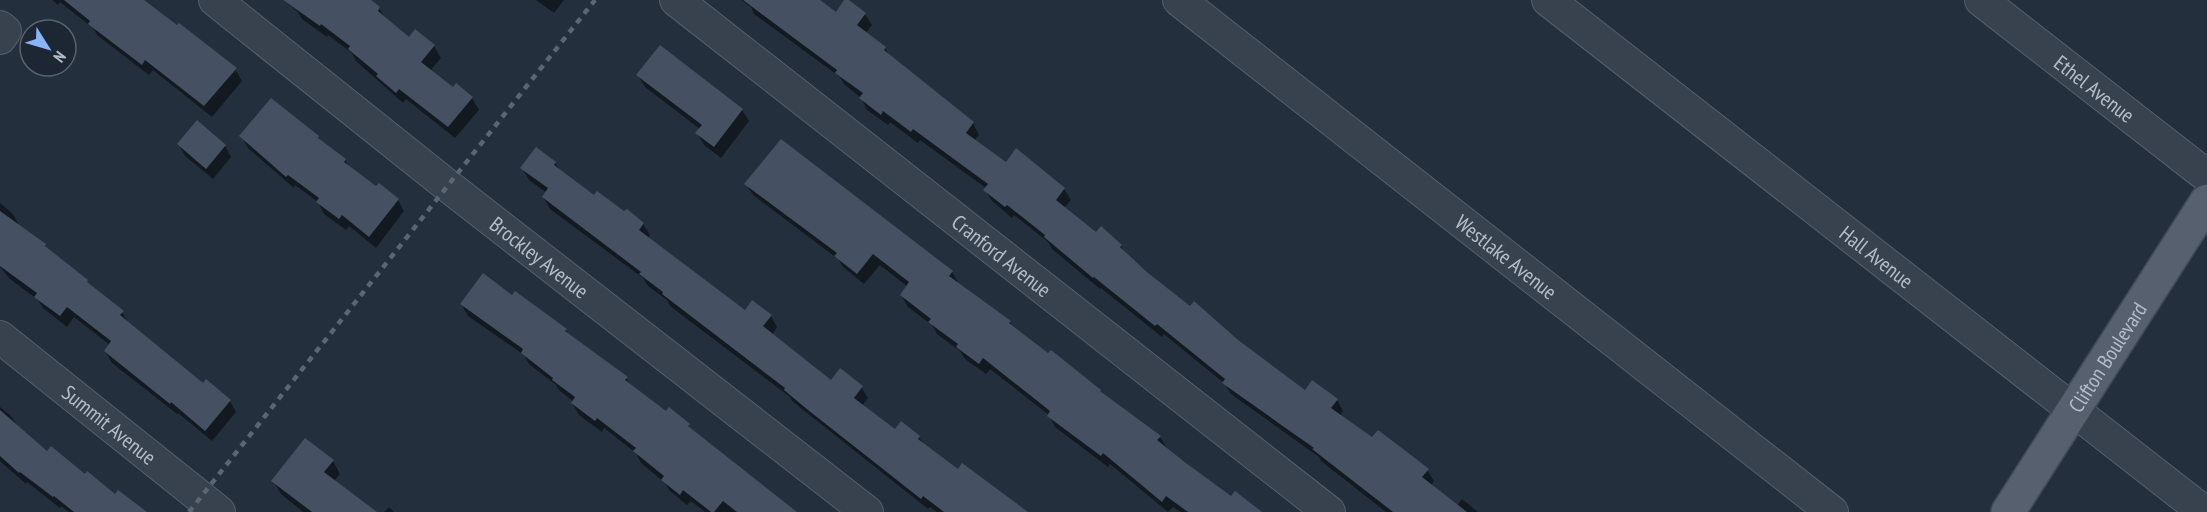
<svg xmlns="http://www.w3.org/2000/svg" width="2207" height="512" font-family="'PT Sans Narrow',sans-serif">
<rect width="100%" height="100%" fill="#242f3e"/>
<g fill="#0007">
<polygon points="52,0 141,0 235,69 242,81 212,117 153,70 149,75 97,35 93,28 60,2 58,5"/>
<polygon points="283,0 368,0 379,8 386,20 409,39 416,31 434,46 441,58 430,71 453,89 472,98 479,110 455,138 406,99 403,103 356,61 352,53 328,35 327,37 302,19 298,12"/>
<polygon points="536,0 564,0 554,13"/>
<polygon points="741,0 817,0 836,14 847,0 865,14 872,25 866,33 885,48 891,58 973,123 979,135 974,141 1006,164 1064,189 1071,200 1064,208 1096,234 1121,246 1126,254 1190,308 1305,392 1337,400 1343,411 1340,416 1373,439 1427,470 1434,481 1431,486 1457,506 1462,499 1478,512 1386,512 1321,461 1319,457 1231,394 1224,383 1192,357 1164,334 1162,337 1101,288 1100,289 1052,249 1048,242 1014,215 1012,218 992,201 985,190 986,188 920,140 918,143 890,122 888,125 867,110 861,98 844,84 840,77 754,14 751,7"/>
<polygon points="638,75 742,110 749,121 721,158 704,145 697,133 700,129 645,87"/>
<polygon points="241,136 318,137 321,142 345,160 349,167 377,188 398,200 404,211 376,248 349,226 346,230 324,214 318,202 295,185 294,188 248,148"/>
<polygon points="179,145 225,146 231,157 213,179 185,156"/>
<polygon points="555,163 561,172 594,197 643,224 650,235 648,238 745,312 771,316 777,327 772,335 831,382 861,387 868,398 862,406 896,431 919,437 924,445 958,471 1020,512 937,512 930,507 928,509 792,401 790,397 670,306 667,300 648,286 643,278 550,209 543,197 547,193 529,180 522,168"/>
<polygon points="746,184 952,272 959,284 1010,322 1013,328 1160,437 1167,448 1231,498 1257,512 1181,512 1173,507 1168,512 1110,464 1108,467 1055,427 1049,415 990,369 986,374 965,359 960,351 937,334 932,325 908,307 901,295 908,287 880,265 864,284 843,267 838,259 753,195"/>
<polygon points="0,203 13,214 19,225 45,245 49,252 122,312 129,324 203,385 230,401 236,412 212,441 178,413 177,414 112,363 105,351 110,345 74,317 67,327 43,308 38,300 10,279 0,267"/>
<polygon points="512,297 566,330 569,336 626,378 631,386 666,413 688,425 692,431 794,512 705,512 691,501 687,505 670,491 664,482 641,463 636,453 604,428 602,432 579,415 572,403 574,402 560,391 556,385 529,364 524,355 468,316 461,304"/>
<polygon points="0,407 11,416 18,427 47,453 142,512 69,512 61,506 60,508 27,482 26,484 0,461"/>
<polygon points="333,461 340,474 334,481 375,512 303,512 281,494 273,481"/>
<polygon points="389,507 394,512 384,512"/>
</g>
<g fill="#455162">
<polygon points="64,0 144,0 177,25 179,23 237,68 204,106 145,60 142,65 88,24 90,21"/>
<polygon points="283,0 371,0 380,7 378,11 409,37 415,29 435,45 421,62 453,87 456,83 473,97 448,127 399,89 396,93 376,76 378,74 348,49 350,46 321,24 320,26"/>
<polygon points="743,0 820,0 836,12 844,0 849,0 866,13 857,25 886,47 884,50 974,122 966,133 1006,162 1016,148 1065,188 1056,200 1096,232 1101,226 1122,245 1120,247 1147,272 1190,306 1194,301 1238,340 1305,390 1312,380 1338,399 1331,408 1372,437 1378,430 1407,452 1429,469 1422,477 1467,512 1393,512 1312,449 1314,448 1222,383 1225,379 1157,324 1155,326 1094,277 1093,278 1044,237 1045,235 1007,205 1005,207 983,190 988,184 913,129 911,132 883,111 881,115 859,98 863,93 835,73 837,70"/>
<polygon points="660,45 743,109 714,147 695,133 702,125 636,75"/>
<polygon points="271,98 319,136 318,138 346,159 344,162 376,186 379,183 399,199 369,237 342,215 339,219 316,202 319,198 288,175 286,177 239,136"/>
<polygon points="197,120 226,145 206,169 177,144"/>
<polygon points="781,139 953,271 949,276 1011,321 1009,323 1048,353 1051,350 1101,390 1100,391 1161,436 1157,440 1186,463 1231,496 1235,491 1262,512 1188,512 1166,496 1162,502 1103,453 1101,456 1047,416 1050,411 983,358 979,364 956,347 958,344 928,322 931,319 900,295 909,282 873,254 857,274 834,256 837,253 744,184"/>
<polygon points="536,147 556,162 554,165 594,195 597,191 624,211 627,209 644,223 639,230 745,310 752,300 772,315 763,326 831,380 840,368 863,386 854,398 895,429 901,421 920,436 918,439 958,469 962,463 1028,512 944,512 923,496 921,499 808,410 784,390 785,388 662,294 663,292 639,274 641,272 542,197 548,188 520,168"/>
<polygon points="0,211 46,244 45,246 88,280 87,282 124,311 120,315 203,383 206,379 231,400 205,431 171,402 170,404 104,351 111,341 67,307 60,316 34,297 37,293 0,266"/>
<polygon points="483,273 512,295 515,291 567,329 565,331 628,377 625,380 666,411 669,407 690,424 688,426 797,512 737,512 723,501 714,512 711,512 683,490 680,495 661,480 664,476 633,451 636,448 597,418 595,421 571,403 575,397 552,380 553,378 521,353 523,349 460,304"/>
<polygon points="0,410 47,451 51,446 85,474 87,471 115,494 118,490 147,512 74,512 54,496 53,497 20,472 19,473 0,456"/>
<polygon points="305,438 334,460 324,472 377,512 312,512 271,481"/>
</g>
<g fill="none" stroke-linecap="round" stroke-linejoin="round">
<g stroke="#565f6c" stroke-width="34">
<g id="minor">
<path id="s1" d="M 215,0 L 448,186 L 867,512"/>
<path id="s2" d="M 676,0 L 1329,512"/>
<path id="s3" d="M 1179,0 L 1832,512"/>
<path id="s4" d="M 1548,0 L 2204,512"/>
<path id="s5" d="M 1981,0 L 2207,176"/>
<polyline points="0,27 5,31 0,38"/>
<path id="s6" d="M 0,337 L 219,512"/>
</g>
</g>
<g stroke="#414a57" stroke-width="36">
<g id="major">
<path id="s7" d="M 2008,512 L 2207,201"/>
</g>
</g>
<use href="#minor" stroke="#38414e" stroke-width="32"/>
<use href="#major" stroke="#56606e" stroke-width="33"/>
<polyline stroke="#5a6575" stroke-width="4.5" stroke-dasharray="6 6" stroke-linecap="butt" points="189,512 595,0"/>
</g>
<g text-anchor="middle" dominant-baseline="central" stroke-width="5" stroke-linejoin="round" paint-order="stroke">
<g font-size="21" fill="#b4bcc9" stroke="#1d2633">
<text stroke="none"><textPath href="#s5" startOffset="144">Ethel Avenue</textPath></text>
<text stroke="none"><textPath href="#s2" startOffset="414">Cranford Avenue</textPath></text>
<text stroke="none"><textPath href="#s3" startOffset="416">Westlake Avenue</textPath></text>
<text stroke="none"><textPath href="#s1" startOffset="414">Brockley Avenue</textPath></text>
<text stroke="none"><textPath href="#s4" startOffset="417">Hall Avenue</textPath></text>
<text stroke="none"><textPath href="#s7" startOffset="184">Clifton Boulevard</textPath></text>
<text stroke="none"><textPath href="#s6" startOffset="140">Summit Avenue</textPath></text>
</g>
</g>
<g transform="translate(48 48) rotate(127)"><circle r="28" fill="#1d2633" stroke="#59626f" stroke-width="1.5"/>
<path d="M0-4.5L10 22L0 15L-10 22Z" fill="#8ab4f8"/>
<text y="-9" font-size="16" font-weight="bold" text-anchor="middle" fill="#b4bcc9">N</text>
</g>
</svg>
